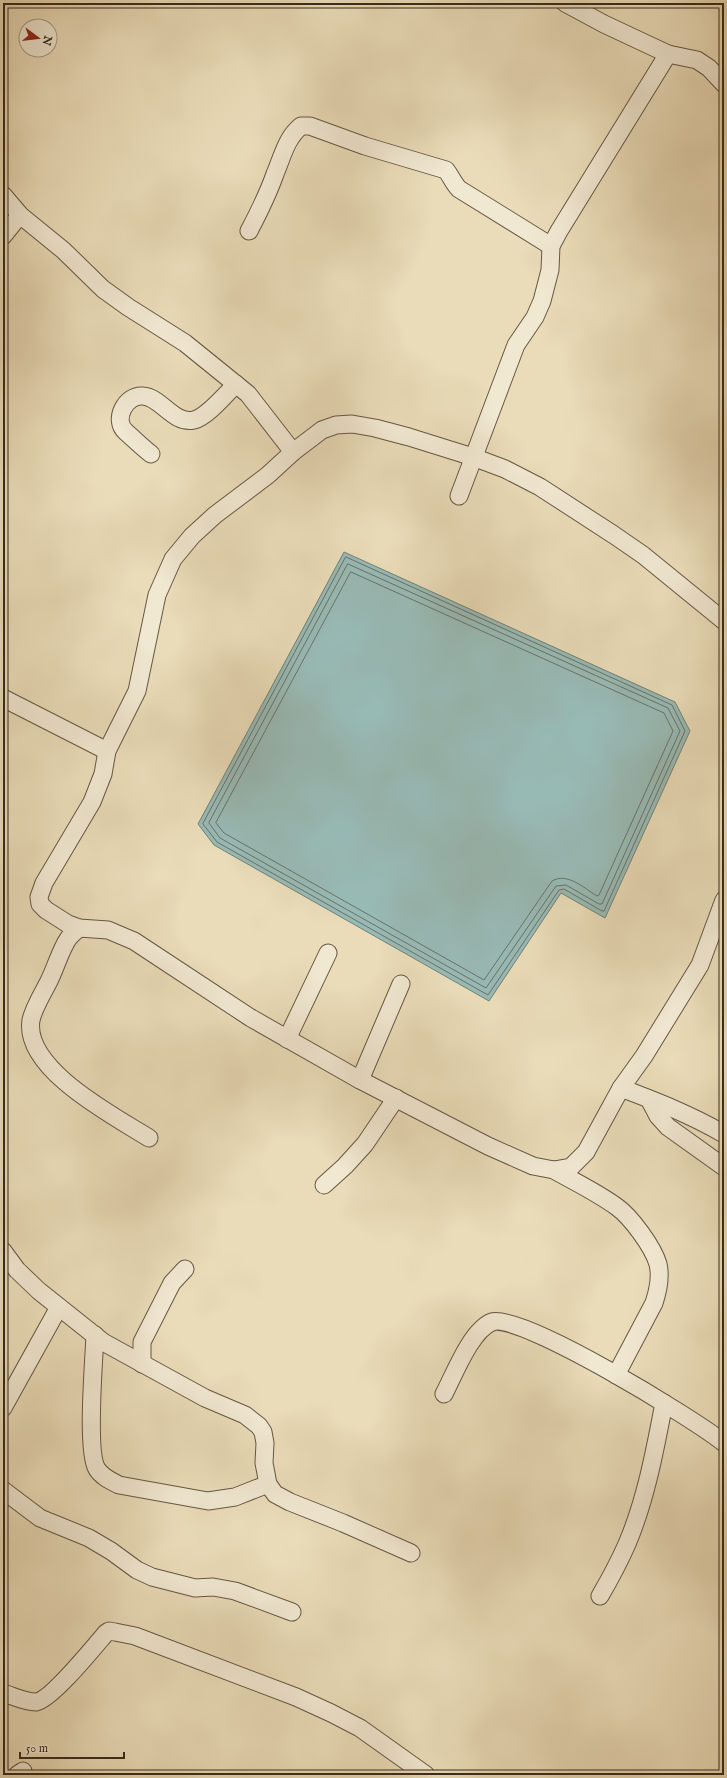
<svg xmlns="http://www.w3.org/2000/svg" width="727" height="1778" font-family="'IM FELL English',serif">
<rect width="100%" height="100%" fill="#eadcb9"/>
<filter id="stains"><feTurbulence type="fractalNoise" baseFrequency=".005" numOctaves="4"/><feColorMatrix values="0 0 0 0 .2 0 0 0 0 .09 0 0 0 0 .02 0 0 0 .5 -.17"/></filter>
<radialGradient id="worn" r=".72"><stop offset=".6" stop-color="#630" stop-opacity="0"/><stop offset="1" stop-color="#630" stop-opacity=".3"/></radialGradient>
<polygon fill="#98bab5" stroke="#728177" points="344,552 675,702 690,731 605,918 561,893 489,1001 214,845 198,824"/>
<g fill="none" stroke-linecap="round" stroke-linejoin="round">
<g stroke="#687268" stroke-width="1">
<polygon points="346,557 672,705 685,731 604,911 602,911 564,889 559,890 488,995 217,842 203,824"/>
<polygon points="348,564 668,708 680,731 602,904 599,904 566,885 556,886 486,988 220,838 209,823"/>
<path d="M 351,572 L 664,713 L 673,731 L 599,895 L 597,896 C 584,888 567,872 552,881 L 484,980 L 224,833 L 216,823 Z"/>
</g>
<g stroke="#655742" stroke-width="19">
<g id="minor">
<polyline points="565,3 604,24 668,54 697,60 709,68 724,84"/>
<polyline points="3,195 20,215 63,250 103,289 128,307 185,343 248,394 293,452 268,475 215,515 192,536 173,559 157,595 137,691 107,751 103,774 92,802 44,883 39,897 40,904 46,910 68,924 79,928 108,930 134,941 251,1018 360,1080 488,1146 533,1166 554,1170 571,1167 586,1152 621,1088 644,1056 700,965 724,900"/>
<path d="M 249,231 C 259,212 268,194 275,174 C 282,158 286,138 301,126 L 310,126 L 365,146 L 446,170 C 451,176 453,183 459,189 L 551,246"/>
<polyline points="3,236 20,215"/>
<polyline points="293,452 322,430 336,425 352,424 375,428 409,437 473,457 505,469 540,487 614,535 643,555 724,621"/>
<path d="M 151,454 C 142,447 134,439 126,432 C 112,420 126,394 143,396 C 161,397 174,425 194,420 C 207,417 226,394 236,384"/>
<polyline points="459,496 516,345 535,317 542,301 550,270 551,246 559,231 668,54"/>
<polyline points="3,698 107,751"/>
<path d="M 79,928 C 75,932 71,935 68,939 C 61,949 55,969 49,981 C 43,993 34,1007 31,1020 C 23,1069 114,1116 149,1138"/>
<polyline points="287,1039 328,953"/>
<polyline points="360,1080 401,984"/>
<path d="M 621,1088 C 658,1102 689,1114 724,1134"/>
<polyline points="649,1099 658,1116 668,1127 724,1167"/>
<path d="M 554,1170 C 575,1182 598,1193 617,1207 C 631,1217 653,1247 658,1264 C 661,1277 658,1291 654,1303 L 616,1375"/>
<polyline points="324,1185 345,1166 365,1144 396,1098"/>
<polyline points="3,1251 17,1270 39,1291 103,1342 205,1398 245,1415 259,1426 263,1432 265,1443 264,1463 268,1484 275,1494 290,1502 343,1523 411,1553"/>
<path d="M 95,1335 C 94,1360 86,1452 97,1469 C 102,1477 111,1481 119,1485 L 208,1501 L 235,1497 L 268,1484"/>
<polyline points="142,1364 142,1342 172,1283 185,1269"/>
<path d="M 444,1394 C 454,1375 471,1330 492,1322 C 520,1312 696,1420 724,1443"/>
<polyline points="3,1408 59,1307"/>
<polyline points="3,1490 40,1518 89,1538 111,1551 137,1570 152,1577 195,1588 213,1587 235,1591 292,1612"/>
<path d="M 600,1596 C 610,1579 619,1562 627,1544 C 646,1499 655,1450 664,1403"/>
<path d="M 3,1693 C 13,1696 25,1702 36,1702 C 51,1700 94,1647 106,1633 L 109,1631 L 115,1632 L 135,1636 L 296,1697 L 331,1713 L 360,1728 L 426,1775"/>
<polyline points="17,1775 23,1771"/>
</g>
</g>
<use href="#minor" stroke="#f1e8d2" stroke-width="17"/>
</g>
<rect width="727" height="1778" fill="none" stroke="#eadcb9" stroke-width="16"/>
<rect x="4" y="4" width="719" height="1770" fill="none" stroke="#392b1b" stroke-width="2"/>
<rect x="8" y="8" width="711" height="1762" fill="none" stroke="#392b1b"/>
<g transform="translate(38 38) rotate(105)"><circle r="19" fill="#f1e8d2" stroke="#a79c89"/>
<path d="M0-3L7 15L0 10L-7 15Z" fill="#8f2418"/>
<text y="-6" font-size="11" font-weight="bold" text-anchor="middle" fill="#392b1b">N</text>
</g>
<path d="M20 1752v6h104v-6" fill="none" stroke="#392b1b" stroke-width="2"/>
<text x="26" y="1752" font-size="12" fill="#392b1b" stroke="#f1e8d2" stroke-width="3" paint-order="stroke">50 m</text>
<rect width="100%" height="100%" filter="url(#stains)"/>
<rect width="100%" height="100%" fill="url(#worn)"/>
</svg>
